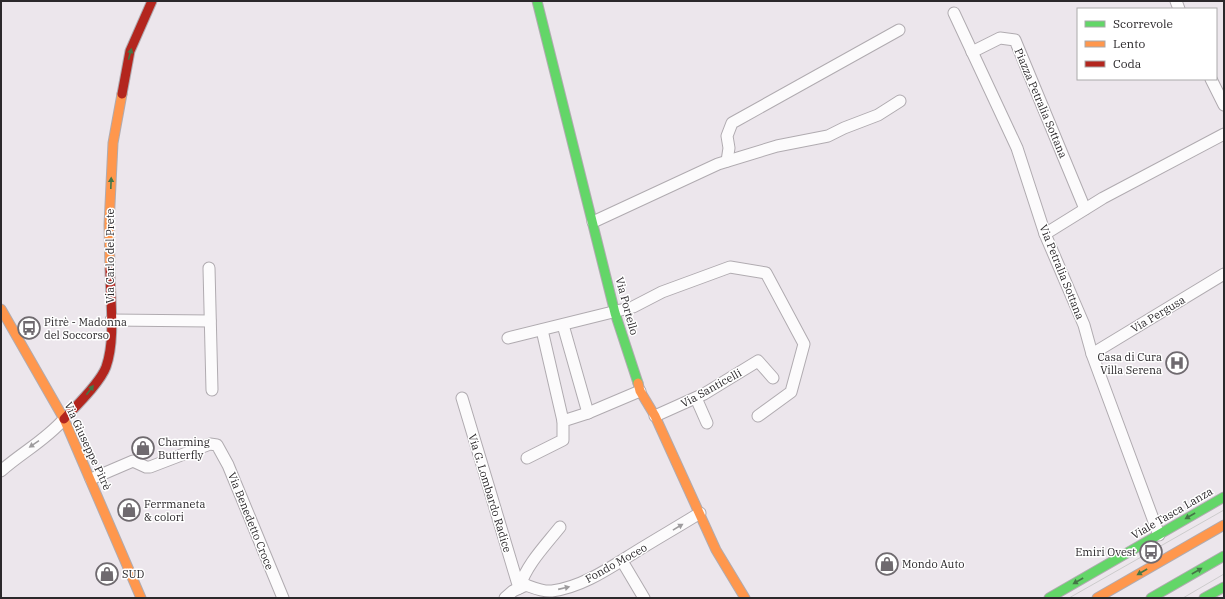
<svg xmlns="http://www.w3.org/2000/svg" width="1225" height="599" font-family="'IBM Plex Serif',serif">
<rect width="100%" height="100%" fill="#ece6ec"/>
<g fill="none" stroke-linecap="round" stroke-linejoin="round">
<g stroke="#b0abb0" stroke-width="13">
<g id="street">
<polyline points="1176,1 1179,9"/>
<polyline points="954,13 1017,148 1045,234 1084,325 1092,354 1159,535"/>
<polyline points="972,52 1000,38 1015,40 1085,209"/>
<polyline points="1211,79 1224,105"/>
<polyline points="727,161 729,148 727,136 732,123 899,30"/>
<polyline points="593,222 718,164 777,146 828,136 844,128 878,115 900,101"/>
<polyline points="1045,234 1103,198 1224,134"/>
<polyline points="209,268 212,390"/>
<polyline points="111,320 210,321"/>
<polyline points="563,325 588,413"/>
<polyline points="542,330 563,421"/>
<polyline points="508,338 633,307 662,292 730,267 766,273 804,344 791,392 758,416"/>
<polyline points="1092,354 1224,274"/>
<polyline points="462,398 519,588"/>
<polyline points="696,398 707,423"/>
<polyline points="655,416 704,394 758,361 773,378"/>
<polyline points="527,458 563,440 563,421 588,413 640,391"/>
<path d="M 1,471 C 21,453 46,440 64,419"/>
<polyline points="91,479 133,461 146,467 150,467 210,444 217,445 228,465 283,598"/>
<polyline points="622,561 644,598"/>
<path d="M 519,588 C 527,564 544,547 560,527"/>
<path d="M 505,598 L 513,591 L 526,585 C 534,588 543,592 552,591 C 583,587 611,567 637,551 C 658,538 679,526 700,513"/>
</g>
</g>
<g stroke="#b0abb0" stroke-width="11">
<g id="fast">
<polyline points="537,1 615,313 638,383"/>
<polyline points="1049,598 1224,497"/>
<polyline points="1151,598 1224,556"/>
<polyline points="1204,598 1224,587"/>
</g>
</g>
<g stroke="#b0abb0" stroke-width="11">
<g id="slow">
<polyline points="110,269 109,225 113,143 122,94"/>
<polyline points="1,309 64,419 141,598"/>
<polyline points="638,383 640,391 655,416 716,550 745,598"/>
<polyline points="1097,598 1224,525"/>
</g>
</g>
<g stroke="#b0abb0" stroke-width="11">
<g id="jam">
<polyline points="122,94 130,51 152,1"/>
<path d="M 64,419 C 76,406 100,383 106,367 C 116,339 110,299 110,269"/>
</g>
</g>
<use href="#street" stroke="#fcfbfc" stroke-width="11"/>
<use href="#fast" stroke="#63d668" stroke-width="9"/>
<use href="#slow" stroke="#ff974d" stroke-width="9"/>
<use href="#jam" stroke="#b3261e" stroke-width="9"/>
<g stroke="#cccbcc" stroke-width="1">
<polyline points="1069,598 1224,510"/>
<polyline points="1183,598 1224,574"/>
</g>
</g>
<defs><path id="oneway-solid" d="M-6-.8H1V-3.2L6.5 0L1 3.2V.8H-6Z"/></defs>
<g fill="#447646">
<use href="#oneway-solid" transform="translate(130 54) rotate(-75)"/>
<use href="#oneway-solid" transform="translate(111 183) rotate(-88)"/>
<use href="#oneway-solid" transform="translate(90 390) rotate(-53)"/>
<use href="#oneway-solid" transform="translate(1190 516) rotate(150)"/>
<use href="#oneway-solid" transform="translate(1197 571) rotate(-30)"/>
<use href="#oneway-solid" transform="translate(1142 572) rotate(150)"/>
<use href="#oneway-solid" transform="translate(1078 581) rotate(150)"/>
</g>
<g fill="#9e9c9e">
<use href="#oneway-solid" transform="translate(34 444) rotate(146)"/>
<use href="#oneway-solid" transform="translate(678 527) rotate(-31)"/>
<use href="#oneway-solid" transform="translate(564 588) rotate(-13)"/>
</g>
<defs>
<g id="bus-ring" transform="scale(1.15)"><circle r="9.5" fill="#fff" stroke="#6f6a6f" stroke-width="1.5"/><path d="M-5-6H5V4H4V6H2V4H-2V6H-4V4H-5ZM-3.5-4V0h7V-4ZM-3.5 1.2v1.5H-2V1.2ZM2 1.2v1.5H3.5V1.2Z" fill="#6f6a6f"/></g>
<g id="hospital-ring" transform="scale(1.15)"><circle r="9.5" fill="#fff" stroke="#6f6a6f" stroke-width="1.5"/><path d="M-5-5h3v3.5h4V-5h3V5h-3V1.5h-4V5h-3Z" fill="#6f6a6f"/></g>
<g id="shop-ring" transform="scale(1.15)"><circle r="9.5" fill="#fff" stroke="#6f6a6f" stroke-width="1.5"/><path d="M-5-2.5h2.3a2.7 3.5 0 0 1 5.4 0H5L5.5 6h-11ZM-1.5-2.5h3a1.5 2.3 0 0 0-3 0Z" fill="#6f6a6f"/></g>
</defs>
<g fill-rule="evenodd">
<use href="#bus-ring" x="29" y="328"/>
<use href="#hospital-ring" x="1177" y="363"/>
<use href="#shop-ring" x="143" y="448"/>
<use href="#shop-ring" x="129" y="510"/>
<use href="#bus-ring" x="1151" y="552"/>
<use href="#shop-ring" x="887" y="564"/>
<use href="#shop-ring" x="107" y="574"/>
</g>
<g text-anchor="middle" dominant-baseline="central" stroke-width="3" stroke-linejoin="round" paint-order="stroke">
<g font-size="11" fill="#2b282b" stroke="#fff">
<text transform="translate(1041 103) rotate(67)">Piazza Petralia Sottana</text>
<text transform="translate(110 256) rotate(-90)">Via Carlo del Prete</text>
<text transform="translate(1062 272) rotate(68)">Via Petralia Sottana</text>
<text transform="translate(627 306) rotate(75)">Via Portello</text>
<text transform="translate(1158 314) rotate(-31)">Via Pergusa</text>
<text transform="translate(711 388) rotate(-29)">Via Santicelli</text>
<text transform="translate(88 446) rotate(65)">Via Giuseppe Pitrè</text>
<text transform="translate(490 493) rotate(73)">Via G. Lombardo Radice</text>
<text transform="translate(1172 513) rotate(-30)">Viale Tasca Lanza</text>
<text transform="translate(251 521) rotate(68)">Via Benedetto Croce</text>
<text transform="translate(616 563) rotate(-29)">Fondo Moceo</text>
</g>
<g font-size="11" fill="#2b282b" stroke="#fff" text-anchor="start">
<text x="44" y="322">Pitrè - Madonna<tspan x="44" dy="13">del Soccorso</tspan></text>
<text x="1162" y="357" text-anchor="end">Casa di Cura<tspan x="1162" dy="13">Villa Serena</tspan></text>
<text x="158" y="442">Charming<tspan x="158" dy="13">Butterfly</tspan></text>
<text x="144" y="504">Ferrmaneta<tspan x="144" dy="13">&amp; colori</tspan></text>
<text x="1136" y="552" text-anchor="end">Emiri Ovest</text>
<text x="902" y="564">Mondo Auto</text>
<text x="122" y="574">SUD</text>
</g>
</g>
<rect width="1225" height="599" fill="none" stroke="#2b282b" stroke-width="4"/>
<rect x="1077" y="8" width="140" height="72" fill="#ffffff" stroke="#aaa9aa"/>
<rect x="1085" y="21" width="20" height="6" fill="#63d668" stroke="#aaa9aa"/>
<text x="1113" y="28" font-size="12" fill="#2b282b">Scorrevole</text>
<rect x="1085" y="41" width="20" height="6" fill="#ff974d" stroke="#aaa9aa"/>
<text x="1113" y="48" font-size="12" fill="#2b282b">Lento</text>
<rect x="1085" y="61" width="20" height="6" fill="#b3261e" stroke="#aaa9aa"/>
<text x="1113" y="68" font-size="12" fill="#2b282b">Coda</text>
</svg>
